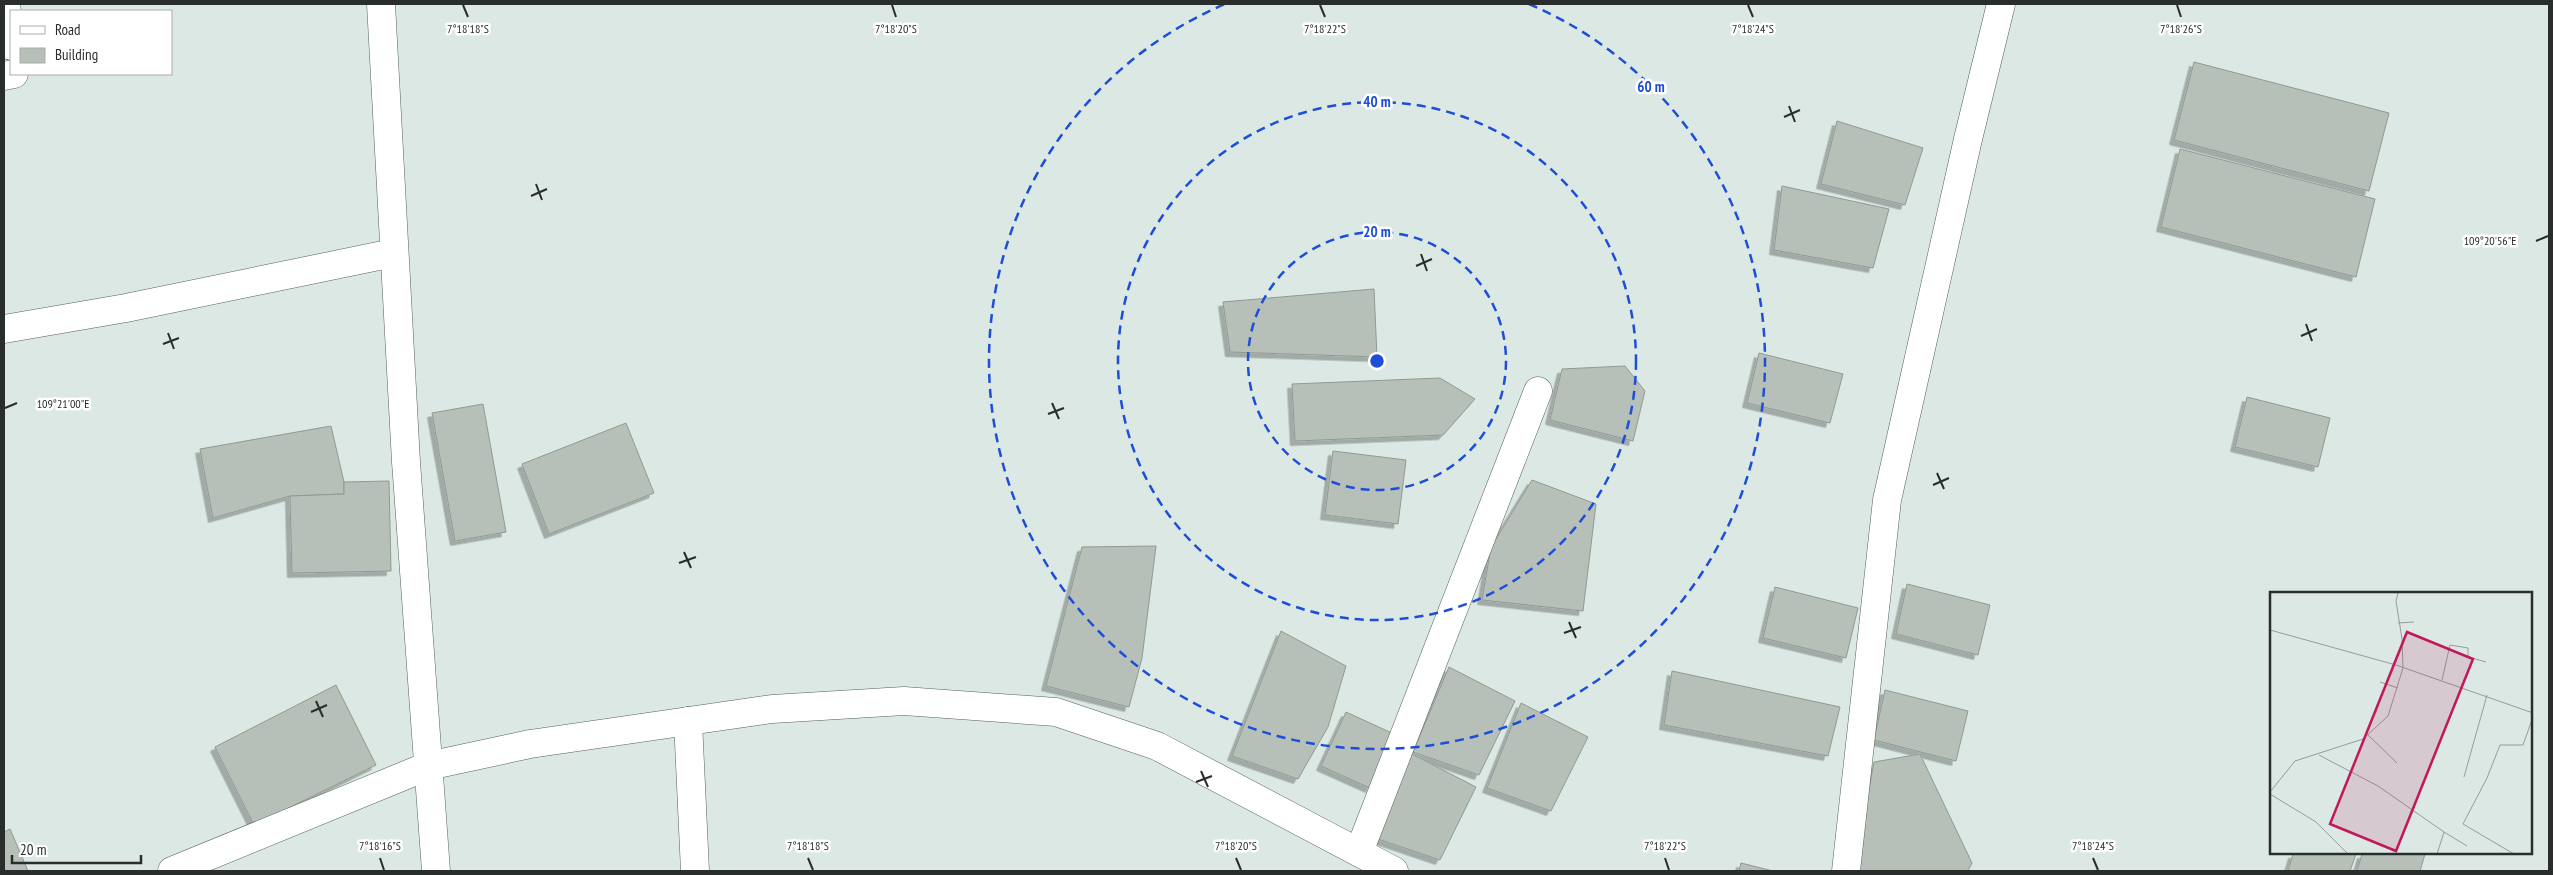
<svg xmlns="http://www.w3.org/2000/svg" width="2553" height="875" font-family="'PT Sans Narrow',sans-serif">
<defs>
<filter id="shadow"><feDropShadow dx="-4.5" dy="4.5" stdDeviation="0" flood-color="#0004"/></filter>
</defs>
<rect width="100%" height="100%" fill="#dbe8e4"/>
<g fill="#b7c0b8" stroke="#919992" filter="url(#shadow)">
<polygon points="2194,62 2389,113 2369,191 2174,140"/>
<polygon points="1837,121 1923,148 1905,205 1821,184"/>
<polygon points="2180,149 2375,199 2356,277 2161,227"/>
<polygon points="1782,186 1889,209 1873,268 1774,250"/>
<polygon points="1374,289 1377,357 1230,352 1223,302"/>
<polygon points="1759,353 1843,374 1830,423 1747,403"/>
<polygon points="1625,366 1645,391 1633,441 1550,420 1562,369"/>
<polygon points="1440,378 1475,399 1443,435 1295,441 1292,384"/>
<polygon points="2247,397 2330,418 2318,467 2235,447"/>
<polygon points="483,404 506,532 455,541 432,413"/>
<polygon points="626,423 654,493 549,534 522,464"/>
<polygon points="331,426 344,482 344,494 290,496 213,518 200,449"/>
<polygon points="1333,451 1406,460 1398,524 1325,515"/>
<polygon points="1532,480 1596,504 1583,611 1482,600 1491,547"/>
<polygon points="389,481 391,571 292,573 290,496 344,494 344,482"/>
<polygon points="1156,546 1142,658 1129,707 1046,686 1082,547"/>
<polygon points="1907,584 1990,605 1978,655 1896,634"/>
<polygon points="1775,587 1858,608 1846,658 1763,638"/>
<polygon points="1281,631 1346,666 1328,727 1298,779 1232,756"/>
<polygon points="1449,667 1515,701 1479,775 1413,752"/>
<polygon points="1672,671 1840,707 1828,756 1664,725"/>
<polygon points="336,685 376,765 254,825 215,747"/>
<polygon points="1885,690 1968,711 1956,761 1874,740"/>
<polygon points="1521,703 1588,737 1551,811 1487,788"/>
<polygon points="1346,712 1394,734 1370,788 1321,766"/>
<polygon points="1410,753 1476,787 1440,860 1375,838"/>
<polygon points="1920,754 1972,863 1968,871 1854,871 1874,762"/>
<polygon points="10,829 28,871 4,871 4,832"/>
<polygon points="2293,854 2356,854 2350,871 2288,871"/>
<polygon points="2362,854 2425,854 2420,871 2357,871"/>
<polygon points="1741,863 1773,871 1739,871"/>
</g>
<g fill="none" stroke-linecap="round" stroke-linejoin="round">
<g stroke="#55605d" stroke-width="29">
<g id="minor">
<polyline points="6,4 11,46"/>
<polyline points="381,4 406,462 436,871"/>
<polyline points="4,76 14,74"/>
<polyline points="4,329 126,308 393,253"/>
<polyline points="688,721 695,871"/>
<polyline points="1359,852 1538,391"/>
<polyline points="172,871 428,766 530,744 772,709 904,701 1056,712 1157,746 1394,871"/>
<polyline points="1846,871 1887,500 1968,139 2001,4"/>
</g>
</g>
<use href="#minor" stroke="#fff" stroke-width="28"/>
</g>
<path fill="none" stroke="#292d2c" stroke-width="2" d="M 463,5 L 468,17M 892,5 L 896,17M 1320,5 L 1325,17M 1748,5 L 1753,17M 2177,5 L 2181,17M 1789,106 L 1795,122M 1784,117 L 1800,110M 536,184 L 542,200M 531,196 L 547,189M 2536,241 L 2548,236M 1421,254 L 1427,271M 1416,266 L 1432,259M 2306,324 L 2312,341M 168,333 L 174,349M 2301,336 L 2317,329M 163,344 L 179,338M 1052,403 L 1059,419M 5,408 L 17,403M 1048,414 L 1064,408M 1937,473 L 1944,489M 1933,485 L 1949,478M 684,552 L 691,568M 679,563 L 696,557M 1569,622 L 1576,638M 1564,633 L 1581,627M 316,701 L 323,717M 311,712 L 327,705M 1201,771 L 1208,787M 1196,782 L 1212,776M 380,858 L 384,870M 808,858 L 813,870M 1236,858 L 1241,870M 1665,858 L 1669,870M 2093,858 L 2098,870"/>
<g fill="none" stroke="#1d4ed8" stroke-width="2.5" stroke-dasharray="9 6">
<circle cx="1377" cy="361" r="129"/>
<circle cx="1377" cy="361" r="259"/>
<path d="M1529 4A388 388 0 1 1 1225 4"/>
</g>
<g transform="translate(2270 592)">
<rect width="262" height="262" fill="#dbe8e4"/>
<path fill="none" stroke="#949d9a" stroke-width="1" d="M 128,31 L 144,30M 0,38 L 126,73 L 263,121M 172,88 L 180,53 L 198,56 L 198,65 L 216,70M 110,90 L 128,96M 98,143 L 127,171M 49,163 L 108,194 L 174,240 L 167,262M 194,185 L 217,103M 0,200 L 25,169 L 93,147 L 118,124 L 133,76 L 132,47 L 126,9 L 128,1M 0,202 L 46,230 L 78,262M 174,240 L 197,254M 244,262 L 193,232 L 217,186 L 230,153 L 253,153 L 263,125"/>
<path fill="#c2185b" fill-opacity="0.15" stroke="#c2185b" stroke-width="2.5" d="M 137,40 L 203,67 L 126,259 L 60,232 Z"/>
<rect width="262" height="262" fill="none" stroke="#292d2c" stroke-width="2.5"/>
</g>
<g font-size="12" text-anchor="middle" fill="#292d2c" stroke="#fff" stroke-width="5" stroke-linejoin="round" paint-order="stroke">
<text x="468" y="33">7°18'18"S</text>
<text x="896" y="33">7°18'20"S</text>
<text x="1325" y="33">7°18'22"S</text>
<text x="1753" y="33">7°18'24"S</text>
<text x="2181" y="33">7°18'26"S</text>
<text x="2490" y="245">109°20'56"E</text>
<text x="63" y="408">109°21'00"E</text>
<text x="380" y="850">7°18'16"S</text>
<text x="808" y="850">7°18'18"S</text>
<text x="1236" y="850">7°18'20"S</text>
<text x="1665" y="850">7°18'22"S</text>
<text x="2093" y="850">7°18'24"S</text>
</g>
<circle cx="1377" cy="361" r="8" fill="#1d4ed8" stroke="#fff" stroke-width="2.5"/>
<g font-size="15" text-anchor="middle" font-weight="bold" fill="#1d4ed8" stroke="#fff" stroke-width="5" stroke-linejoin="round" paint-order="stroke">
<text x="1651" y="92">60 m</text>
<text x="1377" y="107">40 m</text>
<text x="1377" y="237">20 m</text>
</g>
<rect width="2553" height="875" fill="none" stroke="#292d2c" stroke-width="10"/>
<rect x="10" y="10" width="162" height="65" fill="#ffffff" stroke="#a9abab"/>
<rect x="20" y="26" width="25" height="8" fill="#ffffff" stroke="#a9abab"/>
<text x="55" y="35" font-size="15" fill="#292d2c">Road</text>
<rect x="20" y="48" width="25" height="15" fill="#b7c0b8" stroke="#a9abab"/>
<text x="55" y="60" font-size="15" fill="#292d2c">Building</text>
<path d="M12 855v8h129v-8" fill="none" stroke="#292d2c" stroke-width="2.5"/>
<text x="20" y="855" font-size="15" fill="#292d2c" stroke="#ffffff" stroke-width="4" paint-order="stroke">20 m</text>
</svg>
